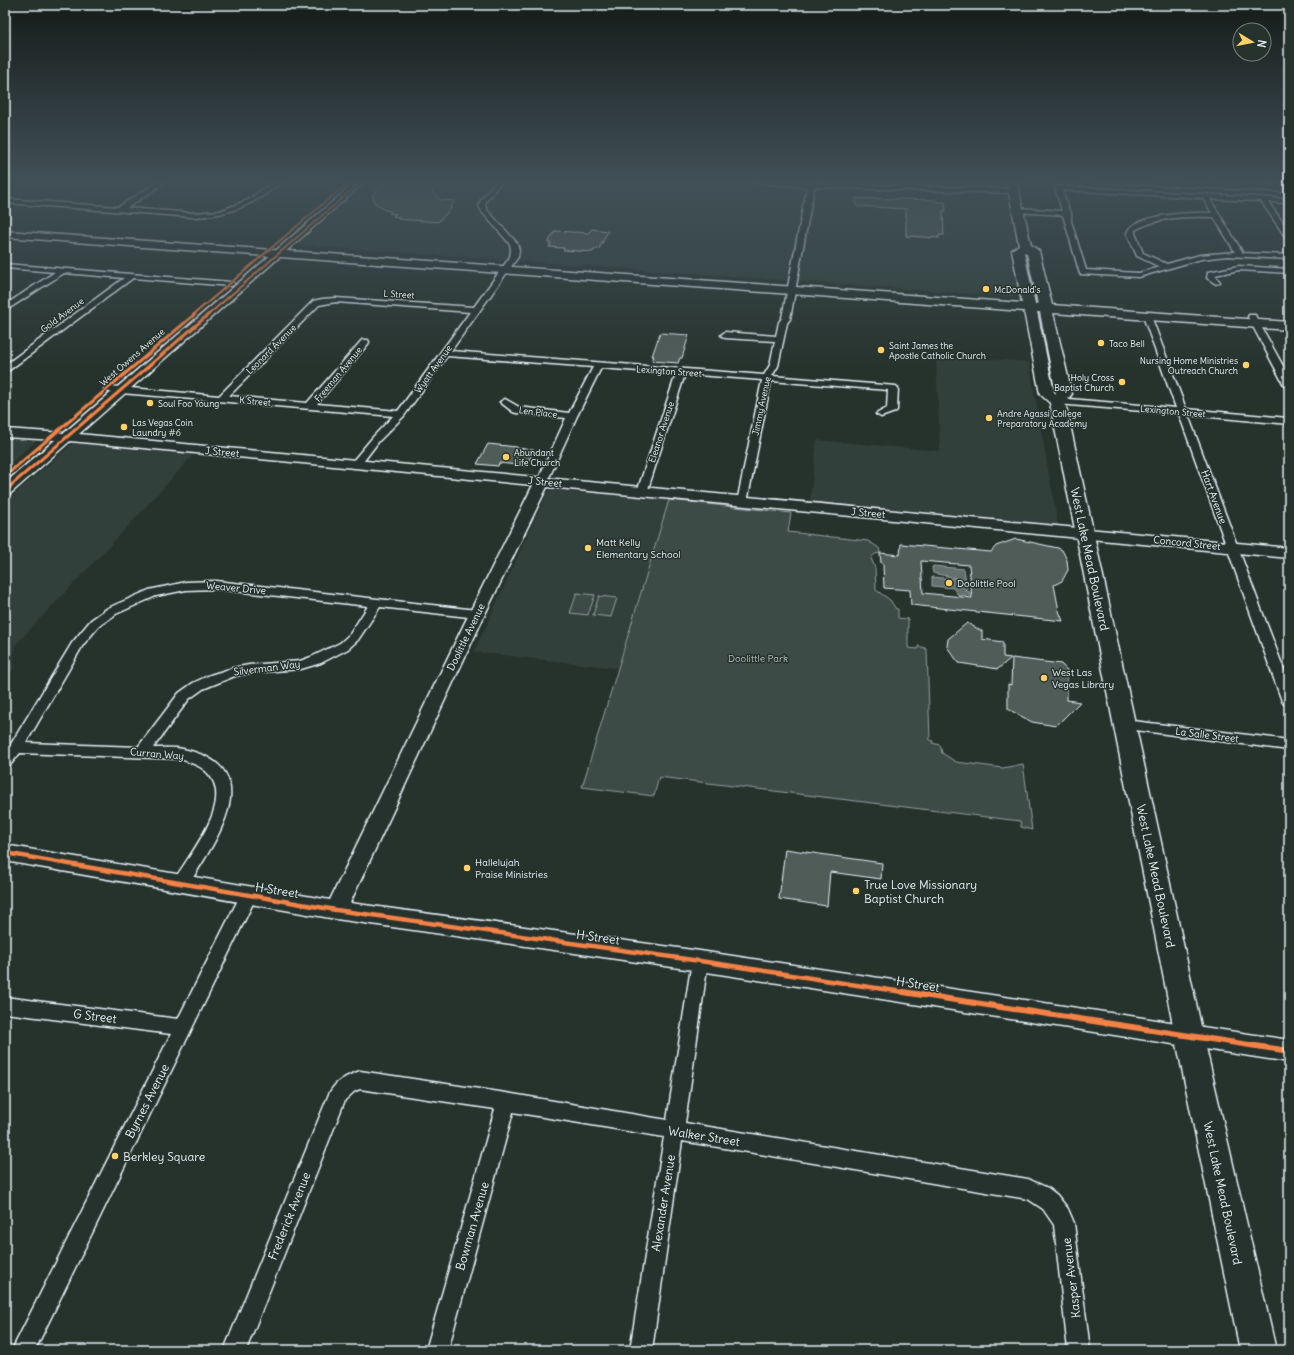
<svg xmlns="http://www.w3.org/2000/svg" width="1294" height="1355" font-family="Delius,sans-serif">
<rect width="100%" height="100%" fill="#26332d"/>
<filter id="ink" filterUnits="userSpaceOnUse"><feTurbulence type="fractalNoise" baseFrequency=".025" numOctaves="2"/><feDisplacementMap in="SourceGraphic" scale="8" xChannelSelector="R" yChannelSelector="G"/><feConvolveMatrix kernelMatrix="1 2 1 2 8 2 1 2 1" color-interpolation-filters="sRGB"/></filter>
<g filter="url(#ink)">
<g fill="#333f3a">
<polygon points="371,179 1011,179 1025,247 1018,297 297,245"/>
<polygon points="936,355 1029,362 1058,525 810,501 817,440 940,451"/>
<polygon points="5,438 36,441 5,468"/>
<polygon points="73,443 194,454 119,536 15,645 13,670 5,679 5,502"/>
<polygon points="551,490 669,500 617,668 474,652 548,491"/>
</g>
<g fill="#3e4b47" stroke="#939ea0">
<polygon points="669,500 791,513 788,532 868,541 879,548 880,553 875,554 871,558 875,568 876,590 890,600 896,609 898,609 898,618 908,619 908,648 918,649 918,646 925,648 927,651 930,740 933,741 932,743 940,745 942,753 956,762 1003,768 1023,764 1032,830 1021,827 1020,821 659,777 654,796 582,787"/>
<polygon points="577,593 595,595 588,615 570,613"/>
<polygon points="599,596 617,598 611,617 593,615"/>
</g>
<polygon fill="#636f6d" stroke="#98a3a5" points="933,566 964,569 967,589 964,590 970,592 970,596 958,595 953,588 932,586 932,577 954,579 956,578 933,573 932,568"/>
<g fill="#505c59" stroke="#e8f1f8" fill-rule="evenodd">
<polygon points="389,179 441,182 432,191 440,200 455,201 450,207 453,207 438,222 397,219 399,217 393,216 396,214 389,213 391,211 385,210 375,203 372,195"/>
<polygon points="856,198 936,200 937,202 945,202 946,211 943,211 944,235 939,235 939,238 906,236 906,209 856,206"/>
<polygon points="591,229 608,231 599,249 595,249 593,252 563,250 564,248 549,247 551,243 548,243 555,231 589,233"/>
<polygon points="660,333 689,335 682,358 680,358 678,363 652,361 654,356 652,356"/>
<polygon points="488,444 517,447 516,448 534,450 526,466 499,463 498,466 477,464"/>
<path d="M 1016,539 L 1058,548 L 1062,550 L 1067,560 L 1068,570 L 1062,581 L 1054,585 L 1059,611 L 1063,621 L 911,605 L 910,590 L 884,588 L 883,564 L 881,563 L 880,553 L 900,555 L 901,544 L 991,552 L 996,546 ZM 921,561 L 969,565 L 972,598 L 923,593 Z"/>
<polygon points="967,623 982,631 982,639 1003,642 1003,657 1011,658 998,669 959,663 947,647 948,639"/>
<polygon points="1012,658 1061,664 1067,670 1067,700 1080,702 1056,726 1032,722 1008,709 1008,684 1011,685"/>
<polygon points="785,849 882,863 881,879 830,872 827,906 779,899"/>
</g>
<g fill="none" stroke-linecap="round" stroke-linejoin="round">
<g stroke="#e8f1f8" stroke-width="3">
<g id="street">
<path d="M 163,179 L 170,179 L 127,208 L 193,213 L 220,211 L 248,200 L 277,179 L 284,179 C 279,184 273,188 267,193 C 244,209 221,216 193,217 L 5,203 L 5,199 L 118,207 Z"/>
<path d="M 498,179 L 504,179 L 486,201 L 485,205 L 487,210 L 517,243 L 519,250 L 518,257 L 451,351 L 764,375 L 770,365 L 775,341 L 725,338 L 721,335 L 725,332 L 776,336 L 779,322 L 782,318 L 807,187 L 735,181 L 732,179 L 758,179 L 811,183 L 1013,189 L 1016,191 L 1013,193 L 814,187 L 790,319 L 787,323 L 778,366 L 772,376 L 896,386 L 898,388 L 897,410 L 895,412 L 881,417 L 876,414 L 887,408 L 888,390 L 771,381 L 747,502 L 742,505 L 737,502 L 762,380 L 685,374 L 647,492 L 642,495 L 637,492 L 676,374 L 601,368 L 577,416 L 547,482 L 542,485 L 537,482 L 566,418 L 516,413 L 513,412 L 500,402 L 505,399 L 519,407 L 569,413 L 593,367 L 447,356 L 404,416 L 379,441 L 360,466 L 356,467 L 351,464 L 352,462 L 373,437 L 393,416 L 109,392 L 104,389 L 109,386 L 219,396 L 313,301 L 322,299 L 336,298 L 474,307 L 510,257 L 511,250 L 510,244 L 482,212 L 479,205 L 481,200 ZM 336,302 L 470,312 L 398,411 L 317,404 L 368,344 L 369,342 L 368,340 L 362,340 L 307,403 L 229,396 L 319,305 Z"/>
<polygon points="1210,179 1216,179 1220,185 1219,186 1215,186"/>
<polygon points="1271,179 1277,179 1284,189 1283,190 1279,190"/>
<path d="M 1058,186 L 1289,199 L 1289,203 L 1268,202 L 1289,231 L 1289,238 L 1286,238 L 1261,201 L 1210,199 L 1243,253 L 1289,255 L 1289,259 L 1227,256 L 1201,259 L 1139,277 L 1080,274 L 1063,215 L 1017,212 L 1014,210 L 1017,208 L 1062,211 L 1055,188 ZM 1062,190 L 1203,198 L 1212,213 C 1195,212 1132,214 1127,233 L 1137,256 L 1160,267 L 1139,273 L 1086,270 L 1071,221 L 1071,213 L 1069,211 ZM 1214,217 L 1235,252 L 1200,255 L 1167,264 L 1143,253 L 1135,233 L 1135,230 C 1157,217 1189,216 1214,217 Z"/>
<polygon points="5,264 231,282 235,284 231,286 133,278 8,371 5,372 5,365 124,278 64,273 5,311 5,305 55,272 5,268"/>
<polygon points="1239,266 1289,269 1289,273 1239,270 1215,275 1220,282 1216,284 1207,278 1208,272"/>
<polygon points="1144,314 1147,314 1151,316 1186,409 1289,418 1289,424 1188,415 1289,683 1289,706 1284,704 1282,701 1179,414 1057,404 1052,401 1057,398 1176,408 1143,316"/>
<polygon points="1249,315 1255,315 1256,317 1289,377 1289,388 1284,385 1248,317"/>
<path d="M 216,581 L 477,610 L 481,611 L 483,614 L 481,617 L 477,618 L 380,607 L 358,640 L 348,649 L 321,663 L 301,669 L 249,673 L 235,676 L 203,689 L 189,699 L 153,748 C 162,748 174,747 183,749 C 272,768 213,844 186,889 L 180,890 L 174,889 L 172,884 C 187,856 241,797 203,769 C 196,764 188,762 181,759 L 20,753 L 10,765 L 5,766 L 5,752 L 11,744 L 72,643 L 91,620 L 108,608 L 149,590 L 186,582 ZM 216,589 L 368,606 L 350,634 L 340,643 L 311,657 L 300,661 L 249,665 L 233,668 L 210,675 L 193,683 L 179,693 L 138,747 L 26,743 L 83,645 L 99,626 L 116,614 L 156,596 L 186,590 Z"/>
<polygon points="1125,720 1289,740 1289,750 1120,728 1118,725 1120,722"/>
<polygon points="249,889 255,890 257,895 35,1350 12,1350 171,1034 5,1013 5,997 178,1019 243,890"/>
<path d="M 700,954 L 706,956 L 708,961 L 685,1123 L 1028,1179 L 1048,1188 L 1057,1195 L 1068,1209 L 1074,1223 L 1090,1350 L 1068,1350 L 1054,1225 L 1043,1209 L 1028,1199 L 682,1141 L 652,1350 L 630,1350 L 664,1137 L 513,1112 L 448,1350 L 426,1350 L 495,1109 L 360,1089 L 355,1091 L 345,1100 L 246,1350 L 224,1350 L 329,1094 C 335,1081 347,1076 360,1071 L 506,1093 L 667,1120 L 692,961 L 694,956 Z"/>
</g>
</g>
<g stroke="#e8f1f8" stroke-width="3">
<g id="secondary">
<polygon points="359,179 368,179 79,434 1289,548 1289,558 547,487 485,614 350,903 700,951 1289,1040 1289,1062 700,971 336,919 5,861 5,845 330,900 469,614 533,485 70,441 10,494 5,495 5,483 55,440 5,437 5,429 64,433"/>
<polygon points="1097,179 1149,179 1289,186 1289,192 1101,182"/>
</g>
</g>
<g stroke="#e8f1f8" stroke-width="3">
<path id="primary" d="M 1012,179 L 1017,182 L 1031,245 L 1039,251 L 1052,305 L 1289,322 L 1289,330 L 1053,313 L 1072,394 L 1065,402 L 1203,1035 L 1276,1350 L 1240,1350 L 1175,1035 L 1050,403 L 1040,394 L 1024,311 L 5,237 L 5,231 L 1022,303 L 1012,250 L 1019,245 L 1007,182 ZM 1024,252 L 1027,253 L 1038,304 L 1035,304 ZM 1037,312 L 1040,312 L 1056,394 L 1054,392 Z"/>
</g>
<use href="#street" fill="#26332d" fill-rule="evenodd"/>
<use href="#secondary" fill="#26332d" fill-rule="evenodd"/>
<use href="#primary" fill="#26332d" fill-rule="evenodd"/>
<g stroke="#26332d" stroke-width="3.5">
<g id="cycleway-far4">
<polyline points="193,315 352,179"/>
<polyline points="208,315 364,179"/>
</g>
</g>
<g stroke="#26332d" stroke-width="5">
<g id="cycleway-far3">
<polyline points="5,476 195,314"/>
<polyline points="8,488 209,314"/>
</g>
</g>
<g stroke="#26332d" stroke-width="6">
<polyline id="cycleway-far2" points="5,491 10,487"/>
</g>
<g stroke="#26332d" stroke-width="7">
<polyline id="cycleway-far1" points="5,853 336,910 700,961 909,993"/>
</g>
<g stroke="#26332d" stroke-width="8">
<polyline id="cycleway" points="903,992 1289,1051"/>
</g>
<use href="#cycleway-far4" stroke="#f48246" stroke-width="2"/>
<use href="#cycleway-far3" stroke="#f48246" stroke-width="3"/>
<use href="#cycleway-far2" stroke="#f48246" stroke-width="3.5"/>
<use href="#cycleway-far1" stroke="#f48246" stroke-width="4.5"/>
<use href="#cycleway" stroke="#f48246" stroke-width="6"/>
</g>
</g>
<linearGradient id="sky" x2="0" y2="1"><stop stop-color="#151c19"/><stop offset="0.49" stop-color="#415057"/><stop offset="1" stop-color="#415057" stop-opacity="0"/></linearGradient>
<rect width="1294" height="369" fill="url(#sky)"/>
<g fill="#ffd166" stroke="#26332d" stroke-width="1.5">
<circle cx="986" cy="289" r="4"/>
<circle cx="1101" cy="343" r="4"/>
<circle cx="881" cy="350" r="4"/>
<circle cx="1246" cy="365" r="4"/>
<circle cx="1122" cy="382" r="4"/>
<circle cx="150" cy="403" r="4"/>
<circle cx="989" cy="418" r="4"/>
<circle cx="124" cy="427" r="4"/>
<circle cx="506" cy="457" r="4"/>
<circle cx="588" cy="548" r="4"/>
<circle cx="949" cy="583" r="4"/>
<circle cx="1044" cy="678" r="4"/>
<circle cx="467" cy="868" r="4"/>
<circle cx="856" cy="891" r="4"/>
<circle cx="115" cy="1156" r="4"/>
</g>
<g text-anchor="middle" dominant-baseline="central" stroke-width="3" stroke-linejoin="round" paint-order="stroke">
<g font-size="9" fill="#e8f1f8" stroke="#26332d" text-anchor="start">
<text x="994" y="289">McDonald's</text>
<text x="1109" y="343">Taco Bell</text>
<text x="889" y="345">Saint James the<tspan x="889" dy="10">Apostle Catholic Church</tspan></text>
<text x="1238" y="360" text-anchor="end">Nursing Home Ministries<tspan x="1238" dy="10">Outreach Church</tspan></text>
<text x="1114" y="377" text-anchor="end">Holy Cross<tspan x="1114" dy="10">Baptist Church</tspan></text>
<text x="158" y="403">Soul Foo Young</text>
<text x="997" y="413">Andre Agassi College<tspan x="997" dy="10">Preparatory Academy</tspan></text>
<text x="132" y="422">Las Vegas Coin<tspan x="132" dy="10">Laundry #6</tspan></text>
<text x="514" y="452">Abundant<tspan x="514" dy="10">Life Church</tspan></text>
</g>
<g font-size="9" fill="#e8f1f8" stroke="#26332d">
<text transform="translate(399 294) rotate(4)">L Street</text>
<text transform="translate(62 315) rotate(-37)">Gold Avenue</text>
<text transform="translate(271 349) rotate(-45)">Leonard Avenue</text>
<text transform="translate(132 357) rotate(-41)">West Owens Avenue</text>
<text transform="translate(433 369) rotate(-54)">Wyatt Avenue</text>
<text transform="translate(669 371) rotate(4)">Lexington Street</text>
<text transform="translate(338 374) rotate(-50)">Freeman Avenue</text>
<text transform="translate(255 401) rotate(5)">K Street</text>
<text transform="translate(761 406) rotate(-78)">Jimmy Avenue</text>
<text transform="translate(1173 411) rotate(5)">Lexington Street</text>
<text transform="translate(538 412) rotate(7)">Len Place</text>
<text transform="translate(661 432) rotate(-72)">Eleanor Avenue</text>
</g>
<g font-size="10" fill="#e8f1f8" stroke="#26332d">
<text transform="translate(222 452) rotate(5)">J Street</text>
<text transform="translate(545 482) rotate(6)">J Street</text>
<text transform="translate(1214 497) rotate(70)">Hart Avenue</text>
<text transform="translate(868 513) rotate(5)">J Street</text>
<text transform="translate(1187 543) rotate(6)">Concord Street</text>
<text transform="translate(236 588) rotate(5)">Weaver Drive</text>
<text transform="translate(466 637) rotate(-64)">Doolittle Avenue</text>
<text transform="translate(267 668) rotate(-7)">Silverman Way</text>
<text transform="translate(1207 735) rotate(7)">La Salle Street</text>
<text transform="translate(157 754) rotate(5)">Curran Way</text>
</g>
<g font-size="10" fill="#e8f1f8" stroke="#26332d" text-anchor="start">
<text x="596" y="542">Matt Kelly<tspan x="596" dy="12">Elementary School</tspan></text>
<text x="957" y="583">Doolittle Pool</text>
<text x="1052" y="672">West Las<tspan x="1052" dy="12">Vegas Library</tspan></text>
<text x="475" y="862">Hallelujah<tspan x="475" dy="12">Praise Ministries</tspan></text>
</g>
<g font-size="10" fill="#b5bfc3" stroke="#26332d">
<text x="758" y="658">Doolittle Park</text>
</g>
<g font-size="12" fill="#e8f1f8" stroke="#26332d">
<text transform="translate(1090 559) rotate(78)">West Lake Mead Boulevard</text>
<text transform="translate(1156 876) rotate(78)">West Lake Mead Boulevard</text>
<text transform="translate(277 890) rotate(9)">H Street</text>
<text transform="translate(598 937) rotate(8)">H Street</text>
<text transform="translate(918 984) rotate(9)">H Street</text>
<text transform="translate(95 1016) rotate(7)">G Street</text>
<text transform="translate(147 1101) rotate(-63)">Byrnes Avenue</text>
<text transform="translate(704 1136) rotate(9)">Walker Street</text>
<text transform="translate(1223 1193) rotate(78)">West Lake Mead Boulevard</text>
<text transform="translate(663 1203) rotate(-81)">Alexander Avenue</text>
<text transform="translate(289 1216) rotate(-68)">Frederick Avenue</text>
<text transform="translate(472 1226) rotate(-74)">Bowman Avenue</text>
<text transform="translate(1071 1278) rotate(-97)">Kasper Avenue</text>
</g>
<g font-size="12" fill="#e8f1f8" stroke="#26332d" text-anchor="start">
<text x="864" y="884">True Love Missionary<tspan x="864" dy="14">Baptist Church</tspan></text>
<text x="123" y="1156">Berkley Square</text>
</g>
</g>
<rect width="1294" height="1355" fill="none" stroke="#26332d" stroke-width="20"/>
<rect x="10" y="10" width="1274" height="1335" fill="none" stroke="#e8f1f8" stroke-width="1.5" filter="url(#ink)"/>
<g transform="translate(1252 42) rotate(100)"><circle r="19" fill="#26332d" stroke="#747f7e"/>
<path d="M0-3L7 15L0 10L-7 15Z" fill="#ffd166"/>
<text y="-6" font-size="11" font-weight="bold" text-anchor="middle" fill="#e8f1f8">N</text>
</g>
</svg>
